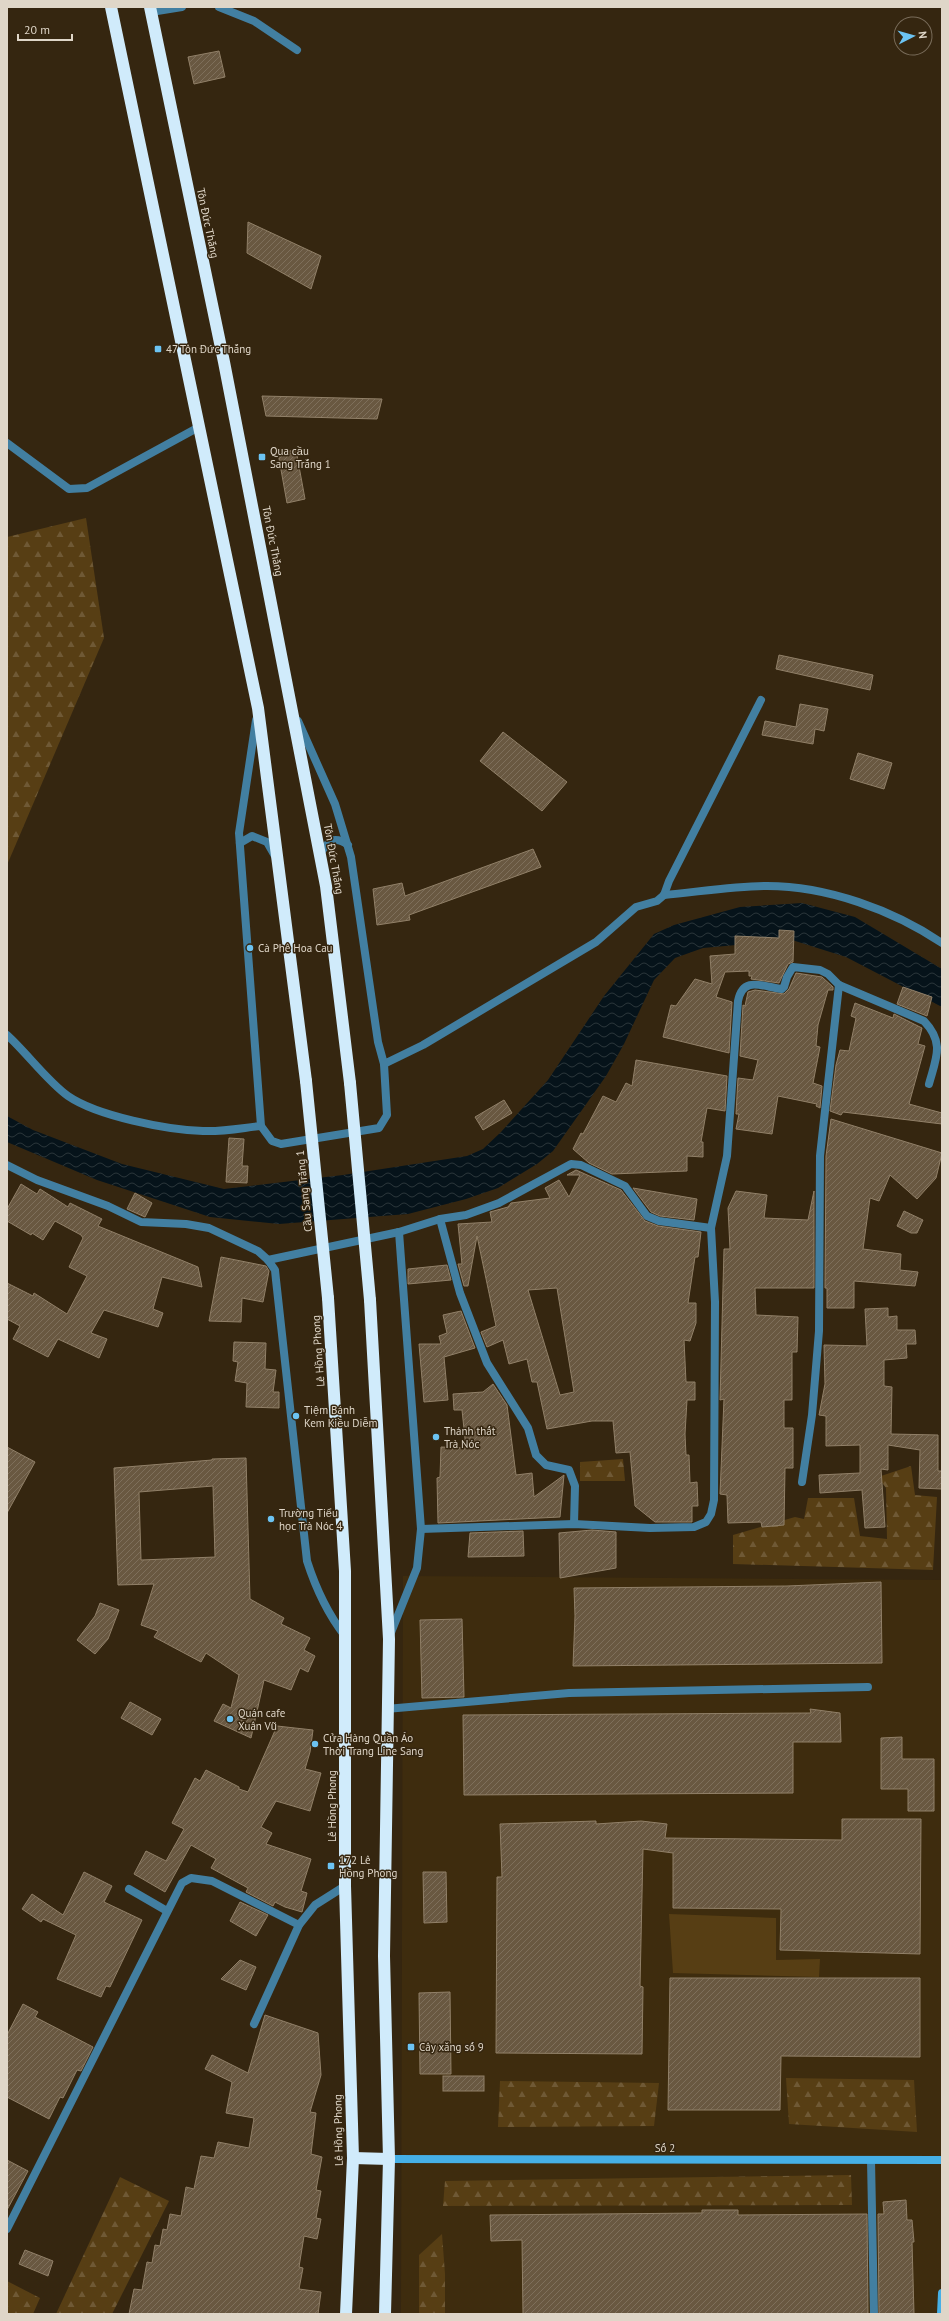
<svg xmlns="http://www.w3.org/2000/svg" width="949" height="2321" font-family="'PT Sans',sans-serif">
<defs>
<pattern id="forest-firs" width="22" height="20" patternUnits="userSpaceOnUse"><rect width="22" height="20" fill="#573e14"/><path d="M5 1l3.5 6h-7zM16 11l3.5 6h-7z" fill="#6f5935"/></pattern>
<pattern id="water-waves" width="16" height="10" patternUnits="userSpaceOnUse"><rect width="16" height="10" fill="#06131a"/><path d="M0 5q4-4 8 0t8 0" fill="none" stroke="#2a353a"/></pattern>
<pattern id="building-hatch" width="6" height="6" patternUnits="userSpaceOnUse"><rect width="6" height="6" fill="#695841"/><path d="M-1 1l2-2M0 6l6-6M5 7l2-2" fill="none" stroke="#7e6f5b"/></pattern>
</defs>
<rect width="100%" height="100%" fill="#352610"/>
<polygon fill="#3e2c0e" points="403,1576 942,1580 942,2314 401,2314"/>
<polygon fill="#573e14" points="669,1914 776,1918 776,1960 820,1959 819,1977 673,1973"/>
<g fill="url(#forest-firs)">
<polygon points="86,518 104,638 7,865 7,537"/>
<polygon points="623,1459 625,1481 580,1481 580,1462"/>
<polygon points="911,1466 915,1495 937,1497 933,1570 733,1564 733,1535 795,1517 804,1519 808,1498 854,1498 860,1536 887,1539 886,1488 878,1477"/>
<polygon points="786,2078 914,2080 917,2132 789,2124"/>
<polygon points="500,2081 659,2083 654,2126 498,2127"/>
<polygon points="851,2175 852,2205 443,2206 445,2181"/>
<polygon points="120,2177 169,2201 112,2314 56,2314"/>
<polygon points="442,2234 445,2274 445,2314 419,2314 419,2255"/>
<polygon points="7,2281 40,2298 33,2314 7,2314"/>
</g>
<polygon fill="url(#water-waves)" points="802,903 855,917 942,969 942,1007 846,957 792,940 703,948 675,958 654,980 624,1044 606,1076 553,1151 537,1164 498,1188 466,1199 408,1214 279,1224 210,1217 97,1180 7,1142 7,1116 33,1130 122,1164 224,1189 343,1175 467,1156 483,1149 501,1132 548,1080 604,996 654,934 674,925 740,907"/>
<g fill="url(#building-hatch)" stroke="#918068" fill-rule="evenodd">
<polygon points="219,51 225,77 194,84 188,57"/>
<polygon points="248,222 321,256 311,289 247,253"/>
<polygon points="262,396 382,399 377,419 266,416"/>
<polygon points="296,450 305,499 287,503 278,453"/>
<polygon points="779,655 873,675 870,690 776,669"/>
<polygon points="800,704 828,709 824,731 815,729 813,744 762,735 765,721 796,727"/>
<polygon points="503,732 567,782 542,811 480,761"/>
<polygon points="858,753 892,763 884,789 850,779"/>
<polygon points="533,849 541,867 409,915 410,920 377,925 373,889 402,883 405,896"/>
<polygon points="779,930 794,931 793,962 788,964 779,983 751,979 752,976 749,976 749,971 725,972 716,997 732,1002 729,1053 663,1037 671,1005 676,1006 695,979 712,984 710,956 735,954 735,936 779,938"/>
<polygon points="796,973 822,977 833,987 833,990 828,990 818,1025 816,1046 820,1047 813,1083 822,1086 820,1108 816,1106 817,1104 778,1096 772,1134 736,1129 739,1114 736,1114 738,1078 753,1080 758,1060 740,1056 743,1005 745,1006 748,992 755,990 784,994 789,989"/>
<polygon points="903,987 932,997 927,1016 897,1004"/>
<polygon points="855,1003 893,1018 894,1014 922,1028 918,1044 925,1046 909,1104 942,1113 942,1124 843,1112 841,1115 830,1111 836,1065 840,1050 849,1051 856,1018 851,1016"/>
<polygon points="636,1060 727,1076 725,1111 707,1108 701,1142 703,1142 703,1157 687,1156 687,1171 612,1174 589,1163 573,1149 581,1133 583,1134 603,1096 616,1102 626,1083 632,1086"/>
<polygon points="504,1100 512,1113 483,1130 475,1117"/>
<polygon points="831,1119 942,1153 936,1178 917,1199 890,1175 879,1201 870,1198 863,1249 901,1254 900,1270 918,1272 915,1286 854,1281 854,1308 827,1308 827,1288 825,1288 826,1156"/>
<polygon points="229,1138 244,1139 242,1166 248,1166 247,1183 226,1182"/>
<path d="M 576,1170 L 621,1190 L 645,1221 L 658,1226 L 701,1232 L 698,1257 L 695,1257 L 688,1303 L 696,1303 L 696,1323 L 690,1341 L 684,1340 L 686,1382 L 695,1382 L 695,1400 L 687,1400 L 685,1434 L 686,1455 L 689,1455 L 690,1483 L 697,1482 L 698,1506 L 692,1506 L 692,1522 L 655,1522 L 635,1506 L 630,1452 L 616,1453 L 613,1421 L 592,1421 L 547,1429 L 537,1382 L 532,1382 L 527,1359 L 509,1364 L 503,1340 L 487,1347 L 481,1332 L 496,1326 L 477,1236 L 468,1286 L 464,1286 L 458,1264 L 462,1264 L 458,1224 L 492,1222 L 490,1212 L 508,1207 L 511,1203 L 550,1198 L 545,1188 L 559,1180 L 569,1197 L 580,1175 L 567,1175 ZM 557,1288 L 574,1392 L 560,1395 L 528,1290 Z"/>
<polygon points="21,1184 37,1194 40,1189 68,1207 70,1203 102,1219 98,1226 198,1267 202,1287 162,1277 153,1309 163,1313 158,1327 104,1310 91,1333 107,1339 99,1358 58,1339 48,1357 13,1339 20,1326 7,1319 7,1283 33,1296 34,1293 67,1314 87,1276 69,1267 83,1238 81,1235 55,1221 43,1240 32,1233 31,1235 7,1221 7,1209"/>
<polygon points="633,1188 697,1199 694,1220 660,1216 651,1212"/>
<polygon points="736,1191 767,1195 764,1218 808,1220 814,1191 814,1288 755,1288 756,1315 798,1317 797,1352 792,1352 792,1400 784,1400 784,1428 793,1428 793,1468 785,1468 784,1525 762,1527 761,1522 728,1523 727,1495 720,1494 724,1399 720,1400 724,1249 730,1249 728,1208"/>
<polygon points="135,1193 152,1203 145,1217 127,1209"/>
<polygon points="904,1211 923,1220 917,1233 911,1233 897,1226"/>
<polygon points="221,1257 266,1266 269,1271 263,1302 242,1298 241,1322 209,1321"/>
<polygon points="447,1265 451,1280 408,1284 408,1269"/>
<polygon points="888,1308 888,1317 897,1316 897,1330 915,1330 916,1344 906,1344 907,1358 884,1360 884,1386 892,1387 891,1434 938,1435 938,1471 942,1471 942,1489 919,1488 920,1450 888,1445 888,1470 881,1469 885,1527 865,1528 862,1490 820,1493 819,1475 860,1473 860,1445 826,1446 826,1416 819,1415 825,1384 824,1345 867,1346 865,1309"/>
<polygon points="461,1311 475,1348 444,1357 448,1400 424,1402 419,1344 441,1344 439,1336 447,1333 443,1315"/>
<polygon points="234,1342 266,1343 265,1369 276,1370 273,1392 279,1392 279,1408 246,1407 247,1383 235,1381 238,1362 233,1361"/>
<polygon points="493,1384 507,1405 516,1475 532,1473 534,1497 564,1475 560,1517 438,1523 437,1478 440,1477 441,1447 466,1448 462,1410 454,1410 453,1394 483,1392"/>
<polygon points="7,1447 35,1462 7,1513"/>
<path d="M 246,1458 L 250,1599 L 284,1618 L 281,1624 L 310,1638 L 304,1650 L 315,1656 L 308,1672 L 300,1668 L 291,1690 L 264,1680 L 251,1738 L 214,1721 L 223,1704 L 231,1708 L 239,1675 L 206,1653 L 201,1662 L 154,1637 L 158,1631 L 141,1625 L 154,1584 L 118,1585 L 114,1468 L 212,1460 L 212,1459 ZM 213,1486 L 215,1557 L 141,1560 L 139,1492 Z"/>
<polygon points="592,1530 616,1532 616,1568 560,1578 559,1533"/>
<polygon points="523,1531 524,1556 468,1557 470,1533"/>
<polygon points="881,1582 882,1663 573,1666 575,1616 574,1588 787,1586"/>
<polygon points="100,1603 119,1610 108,1639 95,1654 77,1640 95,1616"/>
<polygon points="462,1619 464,1697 422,1698 420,1620"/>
<polygon points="130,1702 161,1719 152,1735 121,1718"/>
<polygon points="810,1709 840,1713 841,1742 793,1742 793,1793 464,1795 463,1715 811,1713"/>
<polygon points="277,1726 313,1730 310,1752 305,1769 321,1773 310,1811 276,1801 261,1827 272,1833 266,1844 311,1859 301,1891 307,1893 302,1912 285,1907 275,1902 273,1906 246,1892 248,1888 211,1868 216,1859 191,1845 165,1892 134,1874 146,1851 166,1861 184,1829 172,1823 195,1778 200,1781 206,1770 239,1787 239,1789 248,1792"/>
<polygon points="902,1737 902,1759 934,1759 934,1811 908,1811 908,1789 881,1789 881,1738"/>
<polygon points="842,1819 921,1819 920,1954 780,1950 781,1909 673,1908 673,1853 643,1849 640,1986 643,1987 642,2054 496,2053 497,1877 502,1877 500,1824 596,1821 596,1824 641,1821 667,1824 665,1838 842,1840"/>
<polygon points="84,1872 112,1886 104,1902 142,1920 110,1987 106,1986 101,1997 57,1979 76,1935 43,1919 41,1922 22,1909 32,1894 63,1915"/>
<polygon points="423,1872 446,1872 447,1922 424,1923"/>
<polygon points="240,1902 268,1915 256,1936 230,1921"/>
<polygon points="240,1960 256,1967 246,1990 221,1979"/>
<polygon points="670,1978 920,1978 920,2057 781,2056 780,2110 668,2110"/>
<polygon points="450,1992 451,2074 420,2074 419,1993"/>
<polygon points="23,2004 38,2012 35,2017 93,2047 81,2071 77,2070 63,2098 60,2097 49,2119 7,2097 7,2035"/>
<polygon points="265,2015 318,2033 321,2075 310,2112 316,2113 311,2154 322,2157 316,2190 321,2191 316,2218 321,2219 317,2239 304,2236 299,2267 303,2268 299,2289 321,2292 318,2314 129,2314 134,2289 142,2290 147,2262 152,2263 155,2245 160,2246 163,2229 167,2230 170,2214 181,2216 186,2187 194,2189 201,2156 214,2158 218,2142 249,2148 254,2118 226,2113 232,2082 205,2069 212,2055 248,2073"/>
<rect x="443" y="2076" width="41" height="15"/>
<polygon points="7,2160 28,2171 7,2210"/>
<polygon points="906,2200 907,2220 912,2220 914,2242 912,2242 914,2314 879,2314 878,2214 884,2214 883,2202"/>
<polygon points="702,2210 738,2210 738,2215 867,2214 868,2314 523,2314 522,2240 491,2241 490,2215 702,2213"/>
<polygon points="25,2250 53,2261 48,2276 19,2264"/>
</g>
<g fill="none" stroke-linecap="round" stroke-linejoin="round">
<g stroke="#427fa1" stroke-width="8">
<polyline points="7,443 69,489 87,488 199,427"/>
<polyline points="440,1219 460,1293 487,1363 528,1428 536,1455 546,1465 569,1470 575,1486 574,1524"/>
<polyline points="268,1260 399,1232 440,1219 466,1215 499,1203 571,1164 581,1165 625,1186 647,1216 659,1221 711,1228"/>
<polyline points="802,1482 812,1415 819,1331 820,1156 839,985"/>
<path d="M 421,1529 L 574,1524 L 650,1528 L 694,1527 L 706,1522 L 711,1514 L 714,1500 L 715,1302 L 711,1228 L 727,1156 L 738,1001 C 743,975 763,987 782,989 L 784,987 L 787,977 L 793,967 L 820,970 L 828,974 L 839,985 L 924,1021 C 945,1043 936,1058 929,1084"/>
<polyline points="386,1709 569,1693 868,1687"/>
<polyline points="129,1889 167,1911"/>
<polyline points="254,2024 299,1925 315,1905 345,1886"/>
<polyline points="871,2160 874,2314"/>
<polyline points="7,2229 182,1883 191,1878 212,1881 299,1925"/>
</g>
<g stroke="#427fa1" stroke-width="8">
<polyline points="219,7 254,21 297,50"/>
<polyline points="151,12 182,7"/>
<polyline points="298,721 335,804 351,857 378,1042 384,1064 423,1045 596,942 636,907 657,901 664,895 669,881 761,700"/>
<polyline points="240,843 252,836 267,842 275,856"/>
<path d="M 320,854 C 328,841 334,835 348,845"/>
<path d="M 664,895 C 698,892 733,886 767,886 C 827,886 893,910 942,943"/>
<path d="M 7,1035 C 26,1052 48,1082 68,1096 C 97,1116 167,1130 203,1131 C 222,1132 242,1128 261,1126 L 239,833 L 256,720"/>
<polyline points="261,1126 272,1141 281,1144 379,1128 387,1115 384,1064"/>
<path d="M 7,1165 L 37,1180 L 108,1206 L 141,1222 L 186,1224 L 209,1228 L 258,1251 L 268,1260 L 275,1270 L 276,1280 L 307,1561 C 316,1589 327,1613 345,1636"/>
<polyline points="390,1635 417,1568 421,1529 399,1232"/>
</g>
<g stroke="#46b0e6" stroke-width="8">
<polyline points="389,2159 942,2160"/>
<polyline points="941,2314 942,2293"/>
</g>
<g stroke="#d0ebfb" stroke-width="12">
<polyline points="111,7 258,708 306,1081"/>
<polyline points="150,7 224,362 326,886 350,1083"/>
<polyline points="328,1298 345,1571 345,1886 353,2158 346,2314"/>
<polyline points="370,1300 389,1639 384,1956 389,2159 385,2314"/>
<polyline points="353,2158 389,2159"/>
</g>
<g stroke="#d0ebfb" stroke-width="12">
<polyline points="306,1081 328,1298"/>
<polyline points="350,1083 370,1300"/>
</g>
</g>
<g fill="#6cc3f2" stroke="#352610" stroke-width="1.5">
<rect x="154" y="345" width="8" height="8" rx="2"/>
<rect x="258" y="453" width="8" height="8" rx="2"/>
<circle cx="250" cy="948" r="4"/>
<circle cx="296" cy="1416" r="4"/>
<circle cx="436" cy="1437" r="4"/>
<circle cx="271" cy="1519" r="4"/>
<circle cx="230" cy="1719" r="4"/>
<circle cx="315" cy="1744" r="4"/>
<rect x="327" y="1862" width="8" height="8" rx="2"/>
<rect x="407" y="2043" width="8" height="8" rx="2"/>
</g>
<g text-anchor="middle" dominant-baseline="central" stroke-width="3" stroke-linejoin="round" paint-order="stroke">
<g font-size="11" fill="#dfd6c8" stroke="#352610">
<text transform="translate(208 223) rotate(78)">Tôn Đức Thắng</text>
<text transform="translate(273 541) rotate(79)">Tôn Đức Thắng</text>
<text transform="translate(334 859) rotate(80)">Tôn Đức Thắng</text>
<text transform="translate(304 1191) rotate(-96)">Cầu Sang Trắng 1</text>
<text transform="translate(318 1351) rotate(-94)">Lê Hồng Phong</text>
<text transform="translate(332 1806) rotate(-90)">Lê Hồng Phong</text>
<text transform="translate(338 2130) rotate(-91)">Lê Hồng Phong</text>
<text x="665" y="2148">Số 2</text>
</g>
<g font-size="11" fill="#dfd6c8" stroke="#352610" text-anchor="start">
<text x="166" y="349">47 Tôn Đức Thắng</text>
<text x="270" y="451">Qua cầu<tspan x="270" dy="13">Sang Trắng 1</tspan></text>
<text x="258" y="948">Cà Phê Hoa Cau</text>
<text x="304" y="1410">Tiệm Bánh<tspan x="304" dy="13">Kem Kiều Diễm</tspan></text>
<text x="444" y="1431">Thánh thất<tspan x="444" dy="13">Trà Nóc</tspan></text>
<text x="279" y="1513">Trường Tiểu<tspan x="279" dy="13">học Trà Nóc 4</tspan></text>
<text x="238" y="1713">Quán cafe<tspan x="238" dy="13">Xuân Vũ</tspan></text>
<text x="323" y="1738">Cửa Hàng Quần Áo<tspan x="323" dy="13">Thời Trang Line Sang</tspan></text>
<text x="339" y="1860">172 Lê<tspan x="339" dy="13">Hồng Phong</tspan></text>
<text x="419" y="2047">Cây xăng số 9</text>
</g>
</g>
<rect width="949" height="2321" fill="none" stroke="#dfd6c8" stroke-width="16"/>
<g transform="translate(913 36) rotate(84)"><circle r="19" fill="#352610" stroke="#796c5a"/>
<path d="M0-3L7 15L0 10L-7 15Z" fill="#6cc3f2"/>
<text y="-6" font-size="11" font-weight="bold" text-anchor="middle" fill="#dfd6c8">N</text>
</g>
<path d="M18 34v6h54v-6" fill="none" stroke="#dfd6c8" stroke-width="2"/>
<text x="24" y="34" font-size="12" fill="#dfd6c8" stroke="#352610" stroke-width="3" paint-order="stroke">20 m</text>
</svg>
